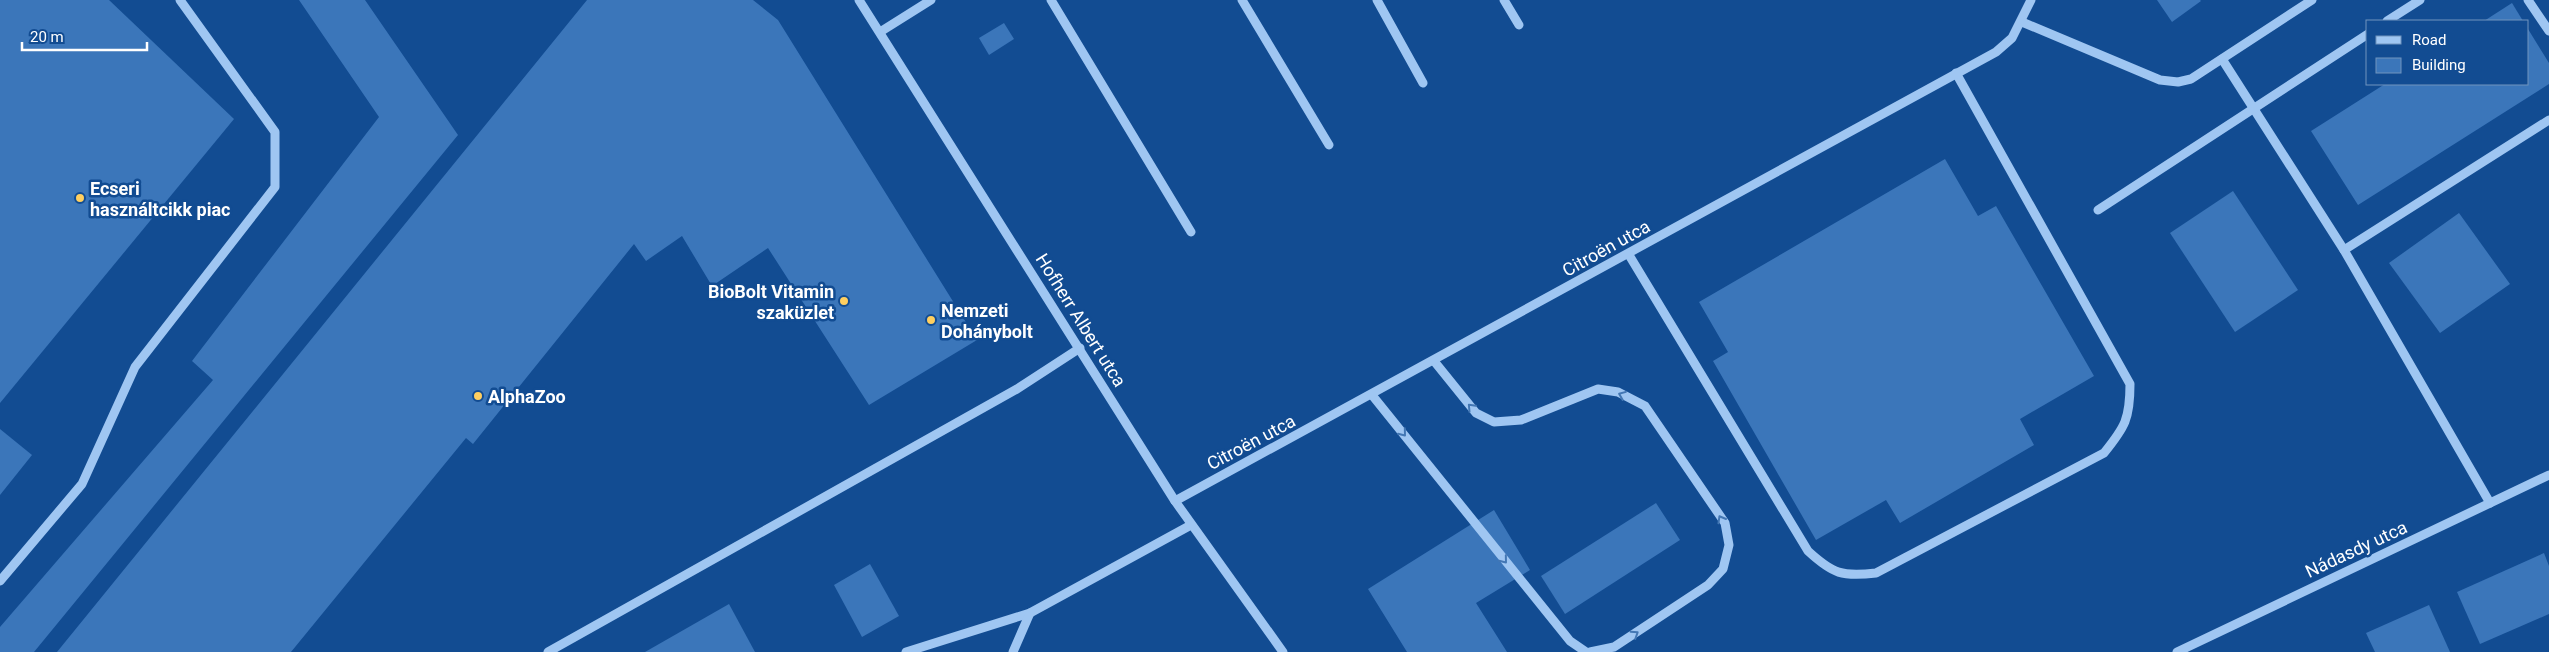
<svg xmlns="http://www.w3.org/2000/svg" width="2549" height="652" font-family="Roboto,sans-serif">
<rect width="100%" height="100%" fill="#124c92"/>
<g fill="#3b76ba">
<polygon points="0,0 109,0 234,119 0,403"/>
<polygon points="299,0 365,0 458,135 34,652 0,652 0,627 213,380 192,361 379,117"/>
<polygon points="587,0 753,0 778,20 977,340 869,405 768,248 712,286 682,236 646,261 634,244 473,444 466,438 291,652 57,652"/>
<polygon points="2157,0 2200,0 2201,1 2172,22"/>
<polygon points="2512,3 2523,21 2484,21"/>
<polygon points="1004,23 1014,39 989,55 979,38"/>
<polygon points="2528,29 2549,63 2549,84 2358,205 2311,131 2385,84 2528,84"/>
<polygon points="1945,159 1978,216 1996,206 2094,376 2020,419 2034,445 1900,523 1886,500 1816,540 1713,361 1728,352 1699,302"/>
<polygon points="2233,191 2298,290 2235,332 2170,233"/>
<polygon points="2459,213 2510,284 2440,333 2389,263"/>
<polygon points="0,429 32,455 0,495"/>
<polygon points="1656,503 1680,540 1565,614 1541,576"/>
<polygon points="1494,510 1530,570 1476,603 1507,652 1407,652 1368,589"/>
<polygon points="2544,553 2549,566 2549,614 2480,644 2457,592"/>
<polygon points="870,564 899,616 862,637 834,585"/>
<polygon points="729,604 755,652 645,652"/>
<polygon points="2429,605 2450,652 2375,652 2366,633"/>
</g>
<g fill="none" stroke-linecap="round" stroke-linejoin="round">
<g stroke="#9fc6f2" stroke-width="9">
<polyline points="859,0 1175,501 1283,652"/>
<polyline points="1051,0 1191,232"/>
<polyline points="1242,0 1329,145"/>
<polyline points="1377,0 1423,83"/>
<polyline points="1504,0 1519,25"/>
<polyline points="2528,0 2549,31"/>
<polyline points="2387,21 2420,0"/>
<polyline points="2022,22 2160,80 2178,82 2191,79 2312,0"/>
<polyline points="880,32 931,0"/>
<polyline points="2222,59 2344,250 2490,503"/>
<polyline points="2098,210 2368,34"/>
<polyline points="2344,250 2549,120"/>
<path d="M 1629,255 L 1808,551 C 1833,574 1842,577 1876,573 L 2104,453 C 2125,427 2130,419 2130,384 L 1956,73"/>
<polyline points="1434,361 1476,413 1494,422 1521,420 1598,389 1618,392 1645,406 1725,523 1729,545 1723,569 1708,585 1614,647 1590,652"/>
<polyline points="1372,395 1570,641 1586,652"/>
<polyline points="1175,501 1996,52 2012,38 2031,0"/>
<polyline points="0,581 82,484 135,367 275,187 275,132 180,0"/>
<polyline points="548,652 1017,389 1080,348"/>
<polyline points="906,652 1030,613 1191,525"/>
<polyline points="1013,652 1030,613"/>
<polyline points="2177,652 2549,475"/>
</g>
</g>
<defs><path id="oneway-chevron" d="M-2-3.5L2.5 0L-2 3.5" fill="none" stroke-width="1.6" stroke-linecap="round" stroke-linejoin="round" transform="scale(1.25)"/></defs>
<g stroke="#4377b4">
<use href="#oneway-chevron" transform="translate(1622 395) rotate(-158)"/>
<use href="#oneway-chevron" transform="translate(1471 407) rotate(-133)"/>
<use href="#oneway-chevron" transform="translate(1403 433) rotate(51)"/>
<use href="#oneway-chevron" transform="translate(1721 519) rotate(-120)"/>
<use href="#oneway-chevron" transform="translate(1504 560) rotate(51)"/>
<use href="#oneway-chevron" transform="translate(1635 634) rotate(-33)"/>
</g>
<g fill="#ffcf60" stroke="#124c92" stroke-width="2">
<circle cx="80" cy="198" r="5"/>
<circle cx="844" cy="301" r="5"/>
<circle cx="931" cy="320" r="5"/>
<circle cx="478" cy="396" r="5"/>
</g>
<g text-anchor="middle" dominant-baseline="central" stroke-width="5" stroke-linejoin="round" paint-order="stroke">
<g font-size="18" font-weight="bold" fill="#fff" stroke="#124c92" text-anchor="start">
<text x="90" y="188">Ecseri<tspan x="90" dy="21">használtcikk piac</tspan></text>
<text x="834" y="291" text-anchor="end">BioBolt Vitamin<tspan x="834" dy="21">szaküzlet</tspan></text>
<text x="941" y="310">Nemzeti<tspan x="941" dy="21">Dohánybolt</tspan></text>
<text x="488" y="396">AlphaZoo</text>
</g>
<g font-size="18" fill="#fff" stroke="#124c92">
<text transform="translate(1606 248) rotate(-29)">Citroën utca</text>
<text transform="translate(1081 320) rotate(58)">Hofherr Albert utca</text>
<text transform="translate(1251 442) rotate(-28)">Citroën utca</text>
<text transform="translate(2356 549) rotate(-25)">Nádasdy utca</text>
</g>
</g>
<rect x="2366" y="20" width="162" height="65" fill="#124c92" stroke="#7194be"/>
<rect x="2376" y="36" width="25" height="8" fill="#9fc6f2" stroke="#7194be"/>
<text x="2412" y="45" font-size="15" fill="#ffffff">Road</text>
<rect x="2376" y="58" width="25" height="15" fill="#3b76ba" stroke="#7194be"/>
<text x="2412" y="70" font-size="15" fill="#ffffff">Building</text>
<path d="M22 42v8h125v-8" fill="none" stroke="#ffffff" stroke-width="2.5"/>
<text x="30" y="42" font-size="15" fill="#ffffff" stroke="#124c92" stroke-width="4" paint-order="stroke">20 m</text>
</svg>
